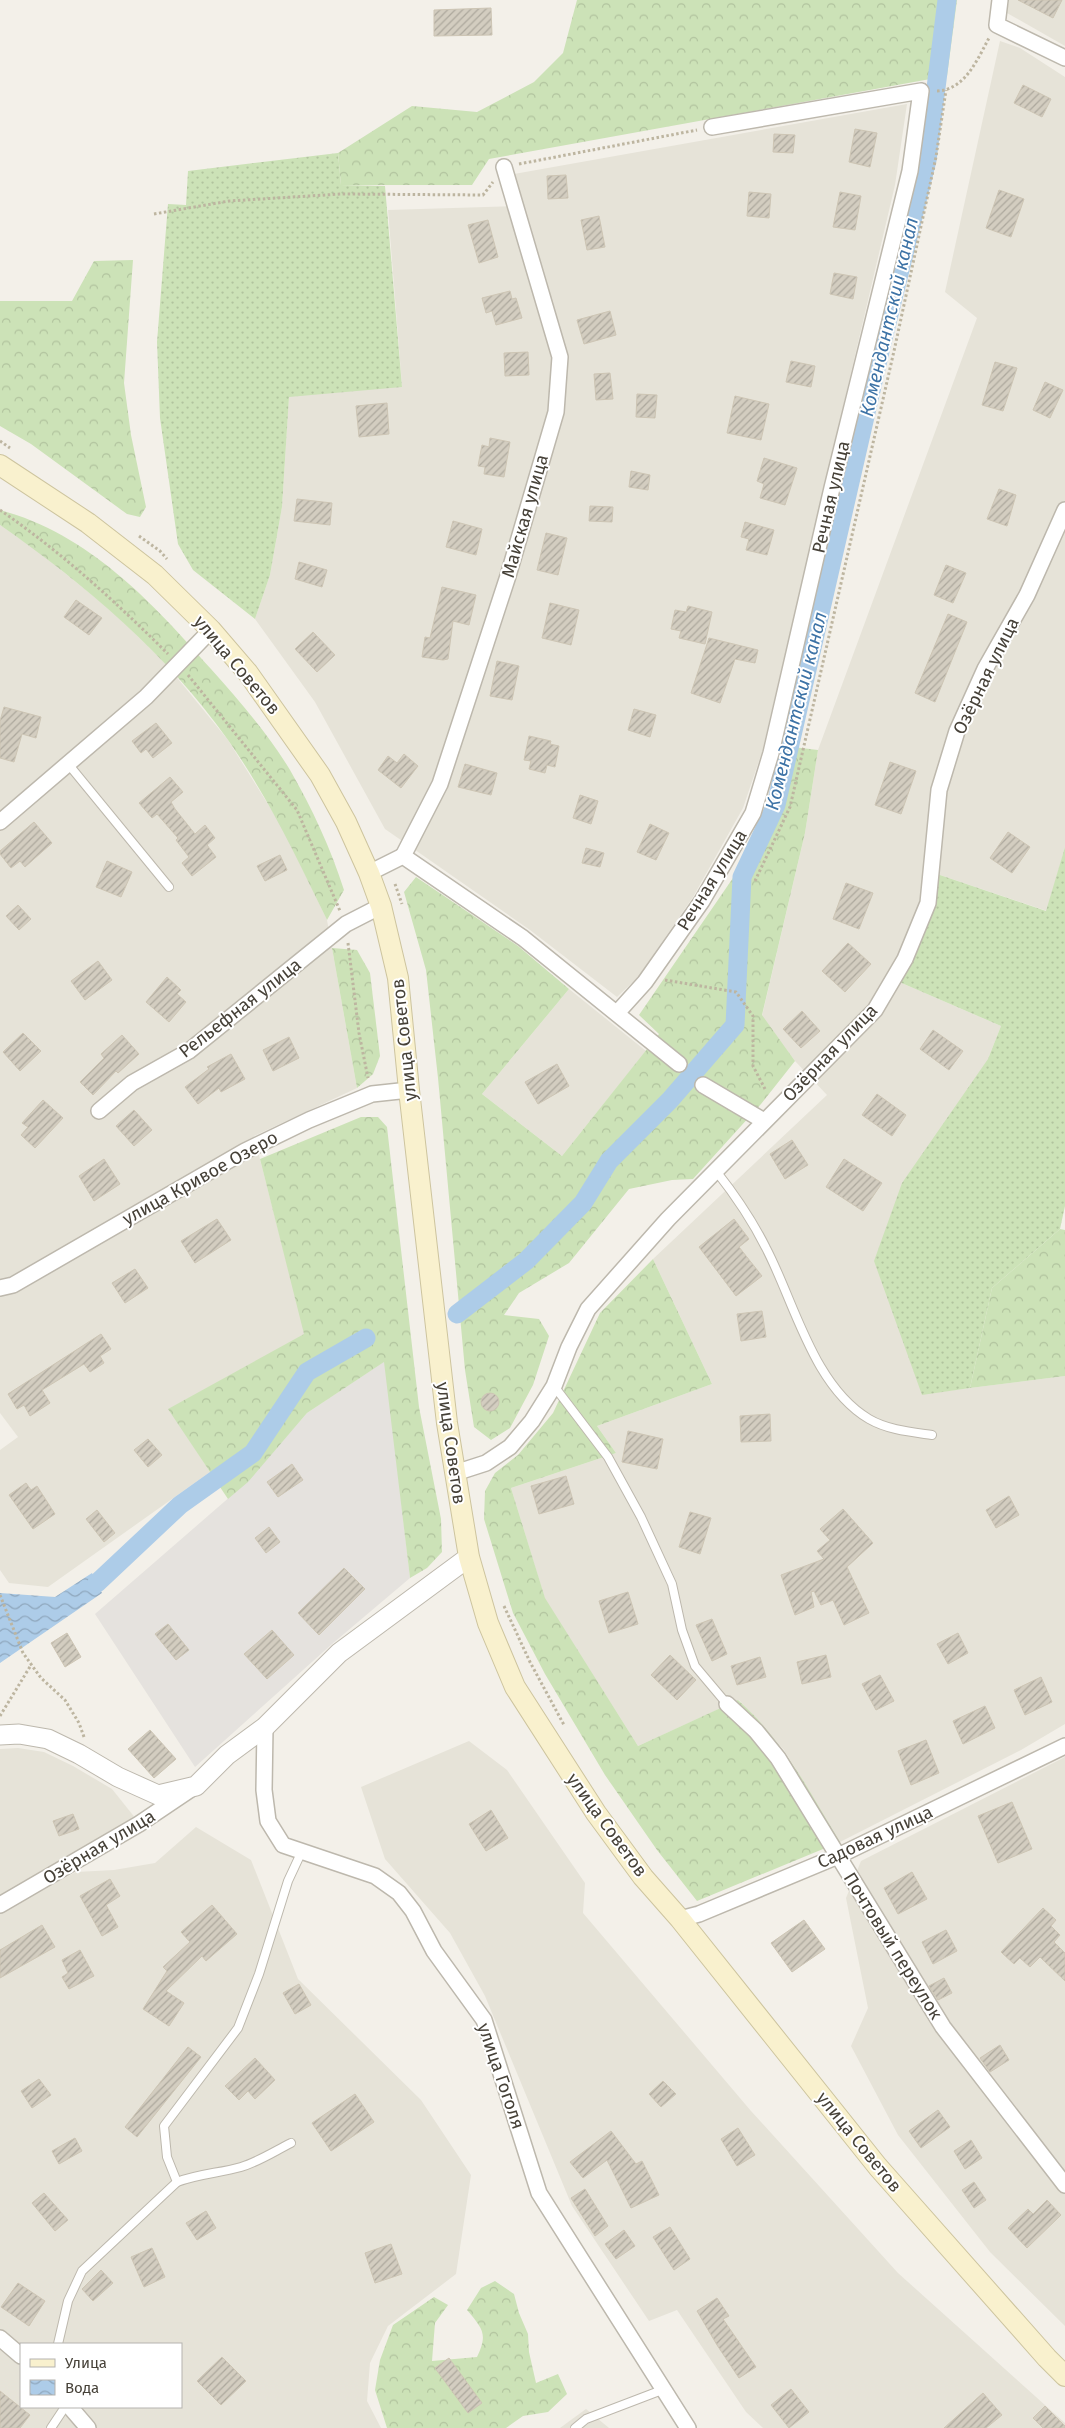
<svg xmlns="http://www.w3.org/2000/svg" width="1065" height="2428" font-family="'Fira Sans',sans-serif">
<defs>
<pattern id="grass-dots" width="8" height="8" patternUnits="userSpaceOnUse" patternTransform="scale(1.25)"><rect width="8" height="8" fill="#cce2b7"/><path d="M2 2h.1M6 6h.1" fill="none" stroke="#b1c39e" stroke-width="1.8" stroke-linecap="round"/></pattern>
<pattern id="forest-crowns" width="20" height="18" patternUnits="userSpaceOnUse" patternTransform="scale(1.25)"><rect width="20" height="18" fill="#cce2b7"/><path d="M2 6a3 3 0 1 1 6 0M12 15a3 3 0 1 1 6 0" fill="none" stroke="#b1c39e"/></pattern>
<pattern id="water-waves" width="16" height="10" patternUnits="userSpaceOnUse" patternTransform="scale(1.25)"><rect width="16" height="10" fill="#adcce8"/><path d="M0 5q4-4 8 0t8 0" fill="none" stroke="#8fa7bd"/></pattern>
<pattern id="building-hatch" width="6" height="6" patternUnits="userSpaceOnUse" patternTransform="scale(1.25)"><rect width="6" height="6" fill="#d3cdc0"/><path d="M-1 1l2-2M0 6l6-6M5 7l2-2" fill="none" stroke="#ada89d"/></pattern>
</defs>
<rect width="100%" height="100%" fill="#f3f0e9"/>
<g fill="#e6e3d8" fill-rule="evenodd">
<polygon points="1009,0 1065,0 1065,46 1007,13"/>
<polygon points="1000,41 1020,48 1065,77 1065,847 1047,911 937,874 897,981 1001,1026 988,1059 922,1394 1065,1376 1065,1724 1021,1750 840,1842 784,1750 739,1700 638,1746 545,1599 511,1488 616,1453 597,1426 712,1384 653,1259 827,1095 795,1061 762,1016 805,833 818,750 977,318 945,292"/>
<polygon points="907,104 895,185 762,752 743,808 693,897 638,977 617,997 530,930 385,829 315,702 255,619 270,575 282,507 289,396 402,386 388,210 521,206 514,174"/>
<polygon points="0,525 35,549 113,612 165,663 228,740 284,830 327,920 357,1088 254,1136 305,1334 169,1409 210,1472 48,1587 9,1583 0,1570 0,1450 18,1437 0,1413"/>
<polygon points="569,989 646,1051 562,1156 482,1094"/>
<polygon points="469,1741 507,1770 585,1883 583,1913 751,2111 898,2273 1065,2423 1065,2428 763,2428 746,2412 677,2310 649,2321 572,2206 485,1996 450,1933 385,1859 361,1787"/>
<polygon points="18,1748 44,1752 73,1766 112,1789 136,1819 0,1897 0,1749"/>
<polygon points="1065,1757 1065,2326 990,2252 898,2135 851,2046 868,2008 846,1898 861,1861"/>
<path d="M 196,1827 L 251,1860 L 298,1979 L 421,2100 L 471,2175 L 456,2274 L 388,2326 L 370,2363 L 367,2401 L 381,2428 L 0,2428 L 0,1912 L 76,1872 L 114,1870 L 155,1863 ZM 21,2344 L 181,2344 L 181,2407 L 21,2407 Z"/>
<polygon points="586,2409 609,2428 560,2428"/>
</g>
<polygon fill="#e5e2de" points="385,1361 410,1578 332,1644 195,1767 95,1614 247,1482 307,1413"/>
<g fill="url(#grass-dots)">
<polygon points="338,153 341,185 385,186 402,387 289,397 282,507 270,575 255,619 193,570 178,544 160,418 157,342 168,204 186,205 188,171"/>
<polygon points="1065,847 1065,1206 1060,1229 992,1288 970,1388 922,1395 874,1261 902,1183 988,1059 1001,1026 897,981 937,874 1046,911"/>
</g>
<g fill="url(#forest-crowns)">
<polygon points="577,0 957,0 947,76 489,159 472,185 341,185 338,153 412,106 477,112 534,82 563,53"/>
<polygon points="133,260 124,383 131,435 146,507 140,517 127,514 31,444 0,426 0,301 72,301 94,261"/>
<path d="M 0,510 C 89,534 152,602 211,669 C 238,699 269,735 290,770 C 312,808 331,849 344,890 L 327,920 C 297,858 268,797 228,740 C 167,654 86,585 0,525 Z"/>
<polygon points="793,747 818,750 805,833 762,1015 795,1061 761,1104 693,1179 672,1180 629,1189 569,1263 519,1293 504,1315 539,1319 549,1336 533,1385 510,1428 491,1440 474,1427 465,1370 438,1078 426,970 404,892 416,877 518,946 569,989 482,1094 562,1156 659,1034 639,1015 781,808"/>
<polygon points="332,948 357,950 370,973 380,1056 373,1074 357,1088"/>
<polygon points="361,1117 378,1117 387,1127 419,1407 441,1519 442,1552 427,1568 410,1578 384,1362 307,1413 248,1482 228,1499 168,1409 304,1334 260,1159"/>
<polygon points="1060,1229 1065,1230 1065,1376 970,1388 992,1288"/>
<path d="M 653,1259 L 712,1384 L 597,1426 L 616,1453 L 511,1488 L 545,1598 L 638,1746 L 738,1700 C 784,1741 809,1791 840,1842 L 697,1901 L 657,1850 L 605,1775 L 545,1674 L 513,1613 L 484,1519 L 485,1491 L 495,1473 L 518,1455 L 553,1413 L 600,1313 Z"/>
<path d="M 495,2281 L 514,2294 L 519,2313 L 528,2334 L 529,2352 L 536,2383 L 558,2374 L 567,2394 L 548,2412 L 523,2416 L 506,2428 L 387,2428 L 375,2390 L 380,2360 L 393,2325 L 434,2297 L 448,2305 L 435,2323 L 432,2361 L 477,2357 C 488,2334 483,2329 467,2310 L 481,2288 Z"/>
</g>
<polygon fill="url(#water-waves)" points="92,1573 102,1593 0,1663 0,1593 55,1597"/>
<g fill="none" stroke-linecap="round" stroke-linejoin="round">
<g stroke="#adcce8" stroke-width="19">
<polyline points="457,1314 526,1261 583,1203 609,1161 670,1100 735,1025 742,877 776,805 881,347 927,160 947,0"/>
<polyline points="97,1583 180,1505 253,1453 307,1372 366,1338"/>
</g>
</g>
<g fill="url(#building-hatch)" stroke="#cdc5b4">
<polygon points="1018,0 1062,0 1053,18"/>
<polygon points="491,8 492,35 434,36 434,10"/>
<polygon points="1023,85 1051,99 1042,117 1014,103"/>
<polygon points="855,129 877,133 870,167 849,162"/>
<polygon points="774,134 795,135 793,153 773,152"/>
<polygon points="566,175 568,198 548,199 547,176"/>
<polygon points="999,190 1024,199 1011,237 986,228"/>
<polygon points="749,192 771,194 769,218 747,216"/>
<polygon points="840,192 861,196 855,230 833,227"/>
<polygon points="599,216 605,247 587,250 581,220"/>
<polygon points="488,220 498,257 479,263 468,225"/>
<polygon points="834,273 857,277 853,299 830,294"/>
<polygon points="510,291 512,299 516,298 522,318 496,325 492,311 486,313 482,298"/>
<polygon points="610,311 616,335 584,344 577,320"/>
<polygon points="528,352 529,375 505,376 504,353"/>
<polygon points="791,361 815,366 811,387 786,382"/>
<polygon points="995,362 1017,368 1003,411 982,405"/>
<polygon points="610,373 613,399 596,400 594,374"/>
<polygon points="1045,382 1063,390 1050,418 1033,410"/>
<polygon points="637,394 657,395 655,418 636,417"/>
<polygon points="735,396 769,404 761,440 727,433"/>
<polygon points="387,403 389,434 359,437 356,406"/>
<polygon points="490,438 510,442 504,477 484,474 485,467 478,466 482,445 489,447"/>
<polygon points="764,458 797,468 785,505 760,498 764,484 757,481"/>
<polygon points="631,471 650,475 648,490 629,487"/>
<polygon points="999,489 1016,495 1007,526 987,519"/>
<polygon points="297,499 332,503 330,525 294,521"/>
<polygon points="590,506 613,507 612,522 589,521"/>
<polygon points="453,521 482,529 476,555 446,547"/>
<polygon points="745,522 774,530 767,555 746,550 749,539 741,537"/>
<polygon points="546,533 567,538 558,575 537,570"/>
<polygon points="299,562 327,570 322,587 295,579"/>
<polygon points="946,565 966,573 953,603 934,595"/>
<polygon points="442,587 476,595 469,625 453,621 448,659 443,660 422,657 425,637 430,638"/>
<polygon points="76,600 102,618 89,635 64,617"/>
<polygon points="550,603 579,610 571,645 542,638"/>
<polygon points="688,606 712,612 705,644 679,638 681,631 671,629 675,610 686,612"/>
<polygon points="948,614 967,622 935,702 915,693"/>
<polygon points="313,632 335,655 317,672 295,649"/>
<polygon points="709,638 758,650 755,663 735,659 720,703 691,693"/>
<polygon points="497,661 519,666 512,700 490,696"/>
<polygon points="4,707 41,717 36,738 22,734 14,762 0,758 0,721"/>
<polygon points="634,709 656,715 650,737 628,730"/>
<polygon points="156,723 172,743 153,758 146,749 141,753 132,741"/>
<polygon points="529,736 551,741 550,744 559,746 555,767 547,765 545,773 529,769 531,761 524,760"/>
<polygon points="404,754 418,766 401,788 378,770 388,756 397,763"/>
<polygon points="890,762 916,771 901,814 875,805"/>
<polygon points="465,764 497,773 491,795 458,787"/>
<polygon points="170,777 183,792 171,802 175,809 195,834 205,825 215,838 207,845 216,857 192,876 182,863 189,857 176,840 178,838 157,814 152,818 139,803"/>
<polygon points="580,795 598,801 591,824 573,818"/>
<polygon points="34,822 52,843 25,867 20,861 11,868 0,854 0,851"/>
<polygon points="650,824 669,833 656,860 637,852"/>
<polygon points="1008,832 1030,847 1012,873 990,858"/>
<polygon points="586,848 604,853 600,867 582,863"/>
<polygon points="280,855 287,870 265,881 257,866"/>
<polygon points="107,861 132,872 121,897 96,887"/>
<polygon points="846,883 873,893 859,929 833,919"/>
<polygon points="18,905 31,919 19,930 6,916"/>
<polygon points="848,943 871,964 845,992 822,971"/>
<polygon points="98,961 112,980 85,1000 71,981"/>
<polygon points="167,977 181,990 177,994 186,1002 169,1022 146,1002"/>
<polygon points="802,1011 820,1031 801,1048 783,1029"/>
<polygon points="933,1030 963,1051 949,1070 920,1049"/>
<polygon points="23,1033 41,1051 20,1071 3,1052"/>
<polygon points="122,1035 139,1054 118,1073 116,1071 93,1095 80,1082 104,1058 101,1054"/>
<polygon points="289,1037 299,1058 273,1071 263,1050"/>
<polygon points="231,1054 245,1079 221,1092 219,1088 198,1104 185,1087 209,1069 207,1067"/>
<polygon points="557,1064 569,1086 538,1104 525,1082"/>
<polygon points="877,1094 906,1115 892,1136 862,1115"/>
<polygon points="43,1100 63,1118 35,1148 21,1135 28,1127 22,1123"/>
<polygon points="134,1110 152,1130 134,1146 116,1126"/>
<polygon points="792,1140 808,1165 785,1179 770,1154"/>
<polygon points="104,1159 120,1184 94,1201 79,1176"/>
<polygon points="844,1159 882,1183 863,1211 826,1187"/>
<polygon points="217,1219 231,1240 195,1263 181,1241"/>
<polygon points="734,1219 749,1239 739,1247 762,1276 736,1296 699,1247"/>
<polygon points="135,1269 148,1288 125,1303 112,1283"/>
<polygon points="762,1311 766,1337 741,1341 737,1314"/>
<polygon points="101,1334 111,1349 100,1356 104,1363 90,1372 84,1364 42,1390 50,1403 30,1416 24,1405 17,1409 8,1394"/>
<circle cx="490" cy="1402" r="9"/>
<polygon points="770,1414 771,1441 741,1442 740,1416"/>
<polygon points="628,1431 663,1439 657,1469 622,1462"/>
<polygon points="148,1439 162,1455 148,1467 134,1450"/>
<polygon points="292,1464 303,1480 278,1497 267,1482"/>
<polygon points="566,1476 574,1504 539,1514 531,1486"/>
<polygon points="26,1483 31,1490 37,1486 55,1514 33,1529 9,1495"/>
<polygon points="1009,1496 1019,1515 996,1528 986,1510"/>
<polygon points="843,1509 873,1543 847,1567 869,1613 844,1625 833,1600 821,1605 814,1591 811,1592 814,1607 795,1615 781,1575 824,1559 817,1551 830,1540 820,1529"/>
<polygon points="97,1510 115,1533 104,1542 86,1519"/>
<polygon points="690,1512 711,1518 700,1554 679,1547"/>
<polygon points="269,1527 280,1542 266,1553 255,1538"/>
<polygon points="344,1568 365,1589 319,1635 298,1613"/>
<polygon points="628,1592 638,1624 609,1633 599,1601"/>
<polygon points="712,1619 727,1654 712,1661 696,1625"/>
<polygon points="168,1624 189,1650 176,1660 155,1634"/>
<polygon points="272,1630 294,1655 267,1679 244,1654"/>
<polygon points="67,1633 81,1657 65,1667 51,1643"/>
<polygon points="958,1633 968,1653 948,1664 937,1644"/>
<polygon points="670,1655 696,1680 677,1700 651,1675"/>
<polygon points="826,1655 831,1677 802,1684 797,1662"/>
<polygon points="760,1657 766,1677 737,1685 731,1666"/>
<polygon points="880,1675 894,1701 876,1710 862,1684"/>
<polygon points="1041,1677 1052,1702 1025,1715 1014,1690"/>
<polygon points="985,1706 995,1728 963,1744 953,1721"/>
<polygon points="150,1730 176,1759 154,1778 128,1749"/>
<polygon points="926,1740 939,1773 911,1785 898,1751"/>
<polygon points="1012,1802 1032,1849 998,1863 978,1816"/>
<polygon points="491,1810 508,1838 486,1851 469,1824"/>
<polygon points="73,1814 79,1829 59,1836 53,1821"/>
<polygon points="912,1872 927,1899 898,1914 884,1888"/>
<polygon points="110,1879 120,1896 106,1905 118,1927 102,1936 80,1896"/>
<polygon points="212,1905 237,1934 206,1961 202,1956 166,1991 184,2003 169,2026 143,2009 167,1971 163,1967 190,1942 181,1932"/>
<polygon points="1043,1908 1056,1920 1051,1926 1060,1935 1054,1942 1065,1953 1065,1981 1040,1957 1030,1967 1020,1958 1014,1964 1001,1952"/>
<polygon points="804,1920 825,1949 792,1972 771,1943"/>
<polygon points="42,1925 55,1947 0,1978 0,1950"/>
<polygon points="946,1930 957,1951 933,1964 922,1942"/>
<polygon points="80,1950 94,1976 69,1989 62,1977 68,1973 62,1960"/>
<polygon points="944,1978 952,1993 938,2000 929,1986"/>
<polygon points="299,1984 311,2005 295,2014 283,1993"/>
<polygon points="1000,2045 1009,2060 990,2072 980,2058"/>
<polygon points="188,2047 201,2057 137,2137 125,2127"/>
<polygon points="255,2058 275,2080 255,2099 248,2091 239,2100 225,2086"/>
<polygon points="39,2079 51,2095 32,2108 21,2091"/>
<polygon points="663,2081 676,2094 661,2107 649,2094"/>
<polygon points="355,2094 374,2122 331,2151 312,2123"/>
<polygon points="938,2110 950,2127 921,2148 909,2131"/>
<polygon points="738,2128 755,2155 737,2166 721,2139"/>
<polygon points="611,2131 636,2164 642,2161 659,2195 631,2208 607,2160 583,2178 570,2162"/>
<polygon points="75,2138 82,2151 59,2164 52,2151"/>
<polygon points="971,2140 982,2158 965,2169 954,2151"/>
<polygon points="974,2182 986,2200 974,2208 962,2190"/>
<polygon points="585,2189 608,2226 595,2236 571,2198"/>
<polygon points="44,2193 68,2220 55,2231 32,2203"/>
<polygon points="1047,2200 1061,2215 1027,2248 1008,2228 1028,2209 1033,2214"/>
<polygon points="206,2211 216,2228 197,2240 186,2223"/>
<polygon points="670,2227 690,2259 674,2270 653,2237"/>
<polygon points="624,2230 635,2246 616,2259 605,2244"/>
<polygon points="391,2244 402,2274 375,2283 365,2253"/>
<polygon points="152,2248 165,2277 144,2287 131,2257"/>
<polygon points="101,2270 113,2283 93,2301 82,2289"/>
<polygon points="18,2283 45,2301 29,2326 1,2307"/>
<polygon points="717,2298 729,2316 723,2319 756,2367 739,2378 717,2345 697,2311"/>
<polygon points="222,2357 246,2381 221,2405 197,2381"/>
<polygon points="449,2358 482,2403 468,2413 435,2368"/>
<polygon points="791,2389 809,2412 789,2428 771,2405"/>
<polygon points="0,2391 30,2415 20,2428 0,2428"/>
<polygon points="983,2393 1002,2415 986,2428 944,2428"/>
<polygon points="1045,2406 1065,2426 1065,2428 1043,2428 1033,2418"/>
</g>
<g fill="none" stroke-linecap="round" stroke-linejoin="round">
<g stroke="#bdb8ad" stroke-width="10">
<g id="service">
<polyline points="69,765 169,887"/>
<path d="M 716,1171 C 735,1195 752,1220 766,1248 C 794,1301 813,1386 869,1419 C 888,1430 911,1432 932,1435"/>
<polyline points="554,1386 608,1457 641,1517 672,1584 682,1630 695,1666 727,1704"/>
<path d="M 177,2182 C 198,2174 220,2173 241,2167 C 258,2162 275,2151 291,2143"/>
<polyline points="58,2344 68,2301 82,2271 177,2182 167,2157 164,2126 238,2028 259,1974 288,1881 302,1851"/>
<polyline points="51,2428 65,2407"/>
<polyline points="575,2428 586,2419 662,2390"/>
</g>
</g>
<g stroke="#bdb8ad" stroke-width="18">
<g id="minor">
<polyline points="1000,0 997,25 1065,58"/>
<polyline points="0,822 146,697 211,630"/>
<polyline points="403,856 440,784 508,576 556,412 560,357 504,167"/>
<polyline points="369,873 403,856 523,938 679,1064"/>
<polyline points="617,1013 645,982 702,901 753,813 771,753 832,488 910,171 921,91 712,127"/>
<polyline points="703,1085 764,1121"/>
<polyline points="99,1111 132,1083 189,1051 346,924 381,906"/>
<polyline points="0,1288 13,1285 245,1151 309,1120 372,1094 409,1090"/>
<polyline points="455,1473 486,1463 510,1447 532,1421 554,1386 569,1347 588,1309 668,1219 875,1010 905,959 928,903 939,790 957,731 985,669 1027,595 1065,510"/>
<polyline points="727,1704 756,1731 778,1758 943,2027 1065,2185"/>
<polyline points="265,1727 264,1790 268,1821 283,1845 375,1876 399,1893 413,1911 434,1951 484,2020 539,2193 688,2428"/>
<polyline points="0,1905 139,1824 191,1789"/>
<polyline points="680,1919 699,1914 838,1856 1065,1746"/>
<polyline points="0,2338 21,2356"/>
<polyline points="70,2407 88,2428"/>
</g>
</g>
<g stroke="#bdb8ad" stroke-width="21">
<polyline id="tertiary" points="0,1735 19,1734 48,1739 79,1754 118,1777 158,1795 196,1786 227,1755 265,1727 339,1653 469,1557"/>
</g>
<g stroke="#cdc49e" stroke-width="22">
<polyline id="secondary" points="0,465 88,523 155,575 211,630 248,673 320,775 346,822 369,873 381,906 398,978 409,1090 447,1423 469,1557 488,1623 515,1687 596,1813 643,1877 680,1919 878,2167 1047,2358 1065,2376"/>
</g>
<g stroke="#bdb5a0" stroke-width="3" stroke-dasharray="2.5 2.5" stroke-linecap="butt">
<path d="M 937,91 C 965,90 977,60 989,38"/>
<polyline points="519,164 697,130"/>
<polyline points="154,214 229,201 341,194 483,195 493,182"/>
<polyline points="0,441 10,448"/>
<path d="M 0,510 C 61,552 115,601 168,654"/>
<polyline points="139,536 160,551 167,559"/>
<polyline points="188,675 297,810 340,911"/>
<polyline points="755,881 790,807 894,351 936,157 946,90"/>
<polyline points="395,884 402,904"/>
<polyline points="348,943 359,1033 368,1078"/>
<polyline points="665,980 736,992 753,1016 753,1066 765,1089"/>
<polyline points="0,1595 23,1653 41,1678 65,1700 79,1723 84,1737"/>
<polyline points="504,1606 530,1662 564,1725"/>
<polyline points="0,1716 31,1665"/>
</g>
<use href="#service" stroke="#fff" stroke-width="8"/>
<use href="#minor" stroke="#fff" stroke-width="15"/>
<use href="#tertiary" stroke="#fff" stroke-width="19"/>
<use href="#secondary" stroke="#f9f1ce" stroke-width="20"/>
</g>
<g text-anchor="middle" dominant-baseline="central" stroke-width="4" stroke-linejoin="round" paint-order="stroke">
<g font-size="18" fill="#464138" stroke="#fff">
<text transform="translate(831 497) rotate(-77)">Речная улица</text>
<text transform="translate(525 516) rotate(-74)">Майская улица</text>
<text transform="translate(237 665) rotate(50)">улица Советов</text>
<text transform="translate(986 676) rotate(-64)">Озёрная улица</text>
<text transform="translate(712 880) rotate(-58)">Речная улица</text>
<text transform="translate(240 1008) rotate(-38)">Рельефная улица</text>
<text transform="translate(404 1040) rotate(-96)">улица Советов</text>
<text transform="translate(830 1053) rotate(-46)">Озёрная улица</text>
<text transform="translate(200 1178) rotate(-29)">улица Кривое Озеро</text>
<text transform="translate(451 1443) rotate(82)">улица Советов</text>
<text transform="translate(607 1825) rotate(54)">улица Советов</text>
<text transform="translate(875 1837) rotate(-25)">Садовая улица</text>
<text transform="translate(99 1847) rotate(-31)">Озёрная улица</text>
<text transform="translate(893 1946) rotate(58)">Почтовый переулок</text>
<text transform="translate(501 2076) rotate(71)">улица Гоголя</text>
<text transform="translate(859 2142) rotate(51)">улица Советов</text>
</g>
<g font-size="19" font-style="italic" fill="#3d73a6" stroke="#fff">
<text transform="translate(889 317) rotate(-77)">Комендантский канал</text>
<text transform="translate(796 711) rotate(-76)">Комендантский канал</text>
</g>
</g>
<rect x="20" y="2343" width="162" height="65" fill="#ffffff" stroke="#b5b3af"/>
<rect x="30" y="2359" width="25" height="8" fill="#f9f1ce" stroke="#b5b3af"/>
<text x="65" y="2368" font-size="15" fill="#464138">Улица</text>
<rect x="30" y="2380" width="25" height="15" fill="url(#water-waves)" stroke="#b5b3af"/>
<text x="65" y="2393" font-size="15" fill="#464138">Вода</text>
</svg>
